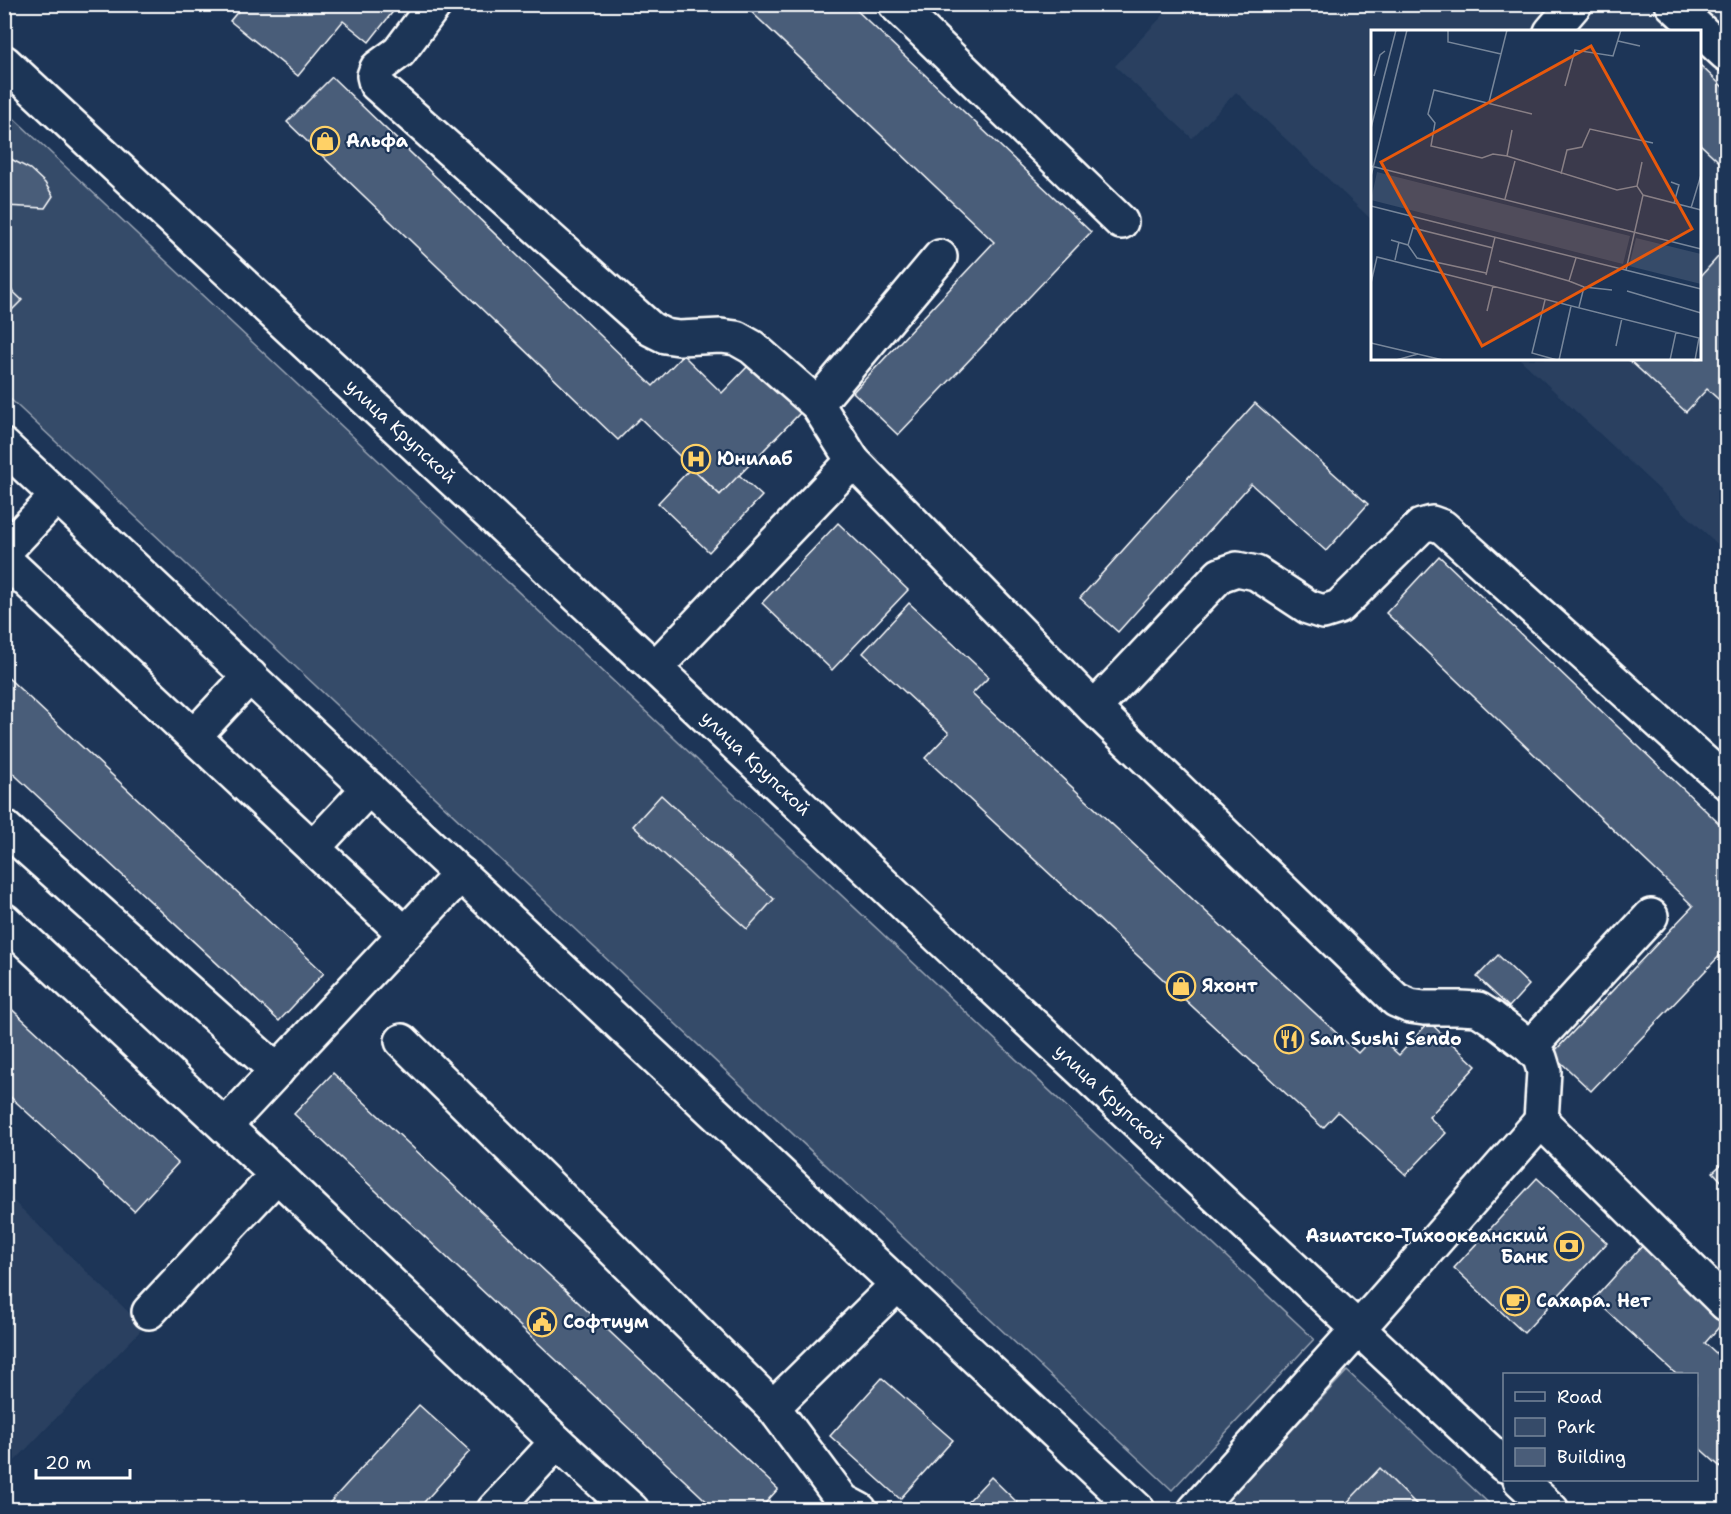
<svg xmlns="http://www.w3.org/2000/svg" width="1731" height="1514" font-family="'Shantell Sans',sans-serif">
<rect width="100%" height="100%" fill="#1d3557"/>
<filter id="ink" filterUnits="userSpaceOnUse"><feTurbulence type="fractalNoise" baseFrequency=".0167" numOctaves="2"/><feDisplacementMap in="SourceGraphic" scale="12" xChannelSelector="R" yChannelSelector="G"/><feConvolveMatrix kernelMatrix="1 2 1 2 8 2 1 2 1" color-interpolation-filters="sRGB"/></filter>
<g filter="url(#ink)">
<g fill="#2a4161">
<polygon points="1173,5 1726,5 1726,552 1520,359 1700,358 1700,32 1372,32 1372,220 1236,92 1192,138 1115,66"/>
<polygon points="4,1192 144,1327 5,1471 4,1471"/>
</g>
<g fill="#364b69" stroke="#9aa5b4" stroke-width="1.5">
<polygon points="4,109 1314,1339 1172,1490 5,394"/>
<polygon points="1347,1371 1495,1509 1217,1510"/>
</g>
<g fill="#4a5d79" stroke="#fff" stroke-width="1.5">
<polygon points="244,4 399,4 369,42 343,21 298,76 230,21"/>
<polygon points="743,4 850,4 1091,232 898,435 853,392 994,242"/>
<polygon points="1700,65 1726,90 1726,168 1700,144"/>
<polygon points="332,77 653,386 683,355 722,393 750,364 801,412 720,495 640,418 618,440 287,122"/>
<polygon points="9,158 30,169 45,183 53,196 45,208 5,206 4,161"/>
<polygon points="1726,248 1726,406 1707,389 1686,412 1627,358 1700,358 1700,277"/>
<polygon points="4,283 22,300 4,318"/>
<polygon points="1255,403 1368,504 1326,551 1251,484 1118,632 1080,598"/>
<polygon points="691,468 720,495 739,475 762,496 709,552 658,503"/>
<polygon points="838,523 908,590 832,670 762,603"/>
<polygon points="1439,556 1726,830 1726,949 1591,1091 1552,1054 1693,906 1386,613"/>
<polygon points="909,603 989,677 972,694 1358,1053 1376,1034 1399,1055 1429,1022 1476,1066 1429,1117 1446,1133 1406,1175 1338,1112 1323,1128 925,758 949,733 863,653"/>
<polygon points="4,674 324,973 279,1021 4,765"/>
<polygon points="661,795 774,899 747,929 633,826"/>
<polygon points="1498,955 1529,985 1509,1007 1477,977"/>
<polygon points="4,1002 178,1163 134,1211 4,1091"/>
<polygon points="333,1073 778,1489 759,1510 716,1510 294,1114"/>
<polygon points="1726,1160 1726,1186 1713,1172"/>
<polygon points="1537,1178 1607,1243 1524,1333 1454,1268"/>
<polygon points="1644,1244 1726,1319 1705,1343 1726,1362 1726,1472 1696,1445 1696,1374 1676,1374 1594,1299"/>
<polygon points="882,1378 953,1440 900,1499 830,1436"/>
<polygon points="419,1405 470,1451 417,1510 323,1510"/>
<polygon points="1380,1468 1422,1510 1340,1510"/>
<polygon points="991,1477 1025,1510 960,1510"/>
</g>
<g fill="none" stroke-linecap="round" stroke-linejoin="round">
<g stroke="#fff" stroke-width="38">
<g id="minor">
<polyline points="435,4 399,52 377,68 374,76 376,84 651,329 665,336 679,338 721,336 736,338 752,347 817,404 853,461 1094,708 1396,1000 1410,1006 1424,1008 1460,1008 1478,1009 1492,1018 1530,1047 1540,1058 1544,1071 1541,1121 1726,1304"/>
<polyline points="895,4 1121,222"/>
<polyline points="1672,4 1726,54"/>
<polyline points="1551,32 1575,4"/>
<polyline points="817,404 940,257"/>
<polyline points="4,446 1138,1510"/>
<polyline points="4,552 58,495"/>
<polyline points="4,559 405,934"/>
<polyline points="655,668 853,461"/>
<polyline points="1094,708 1220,575 1237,569 1256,573 1308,607 1323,612 1339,607 1421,526 1432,523 1443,527 1726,782"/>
<polyline points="194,736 250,676"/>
<polyline points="4,827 277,1071"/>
<polyline points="313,848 369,788"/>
<polyline points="4,920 277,1175 557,1442 632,1510"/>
<polyline points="402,1041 773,1407"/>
<polyline points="1530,1047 1651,916"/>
<polyline points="225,1126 461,874"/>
<polyline points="149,1312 277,1175"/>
<polyline points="494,1510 557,1442"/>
<polyline points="860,1510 843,1501 773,1407 898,1284"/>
<polyline points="1195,1510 1359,1328 1541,1121"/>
</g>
</g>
<g stroke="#fff" stroke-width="38">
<g id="major">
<path id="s1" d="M 4,62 L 655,668 L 940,938 L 1504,1465"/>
<polyline points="1520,1480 1552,1510"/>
</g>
</g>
<use href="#minor" stroke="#1d3557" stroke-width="33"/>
<use href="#major" stroke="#1d3557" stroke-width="33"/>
</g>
</g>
<defs>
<g id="shop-ring" transform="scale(1.5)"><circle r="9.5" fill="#1d3557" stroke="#ffd166" stroke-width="1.5"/><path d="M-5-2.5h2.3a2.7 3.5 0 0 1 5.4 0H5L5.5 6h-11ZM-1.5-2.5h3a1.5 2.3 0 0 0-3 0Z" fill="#ffd166"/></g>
<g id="hospital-ring" transform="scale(1.5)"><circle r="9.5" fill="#1d3557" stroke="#ffd166" stroke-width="1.5"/><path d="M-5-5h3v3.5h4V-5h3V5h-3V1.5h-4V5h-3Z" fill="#ffd166"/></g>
<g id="restaurant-ring" transform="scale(1.5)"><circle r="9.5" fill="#1d3557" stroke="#ffd166" stroke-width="1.5"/><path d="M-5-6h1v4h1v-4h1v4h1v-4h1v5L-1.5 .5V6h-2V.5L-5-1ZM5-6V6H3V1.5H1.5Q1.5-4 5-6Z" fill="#ffd166"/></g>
<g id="bank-ring" transform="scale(1.5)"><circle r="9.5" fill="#1d3557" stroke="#ffd166" stroke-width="1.5"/><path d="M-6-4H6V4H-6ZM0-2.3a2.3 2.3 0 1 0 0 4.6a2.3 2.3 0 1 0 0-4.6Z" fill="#ffd166"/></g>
<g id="cafe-ring" transform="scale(1.5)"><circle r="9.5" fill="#1d3557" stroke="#ffd166" stroke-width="1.5"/><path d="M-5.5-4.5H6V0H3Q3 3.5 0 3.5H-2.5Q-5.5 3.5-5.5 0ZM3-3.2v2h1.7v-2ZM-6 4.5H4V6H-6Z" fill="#ffd166"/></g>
<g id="civic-ring" transform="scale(1.5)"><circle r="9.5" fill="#1d3557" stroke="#ffd166" stroke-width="1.5"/><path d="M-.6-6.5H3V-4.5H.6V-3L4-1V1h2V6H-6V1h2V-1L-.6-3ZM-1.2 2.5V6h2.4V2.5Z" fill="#ffd166"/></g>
</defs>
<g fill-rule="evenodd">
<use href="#shop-ring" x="325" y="141"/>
<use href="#hospital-ring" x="696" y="459"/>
<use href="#shop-ring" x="1181" y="986"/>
<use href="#restaurant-ring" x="1289" y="1039"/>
<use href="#bank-ring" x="1569" y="1246"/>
<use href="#cafe-ring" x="1515" y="1301"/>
<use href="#civic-ring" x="542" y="1322"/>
</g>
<g text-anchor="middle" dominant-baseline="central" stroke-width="4.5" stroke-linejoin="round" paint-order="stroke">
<g font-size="18" font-weight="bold" fill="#fff" stroke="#1d3557" text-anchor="start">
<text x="346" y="141">Альфа</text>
<text x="717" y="459">Юнилаб</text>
<text x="1202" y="986">Яхонт</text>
<text x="1310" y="1039">San Sushi Sendo</text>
<text x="1548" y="1236" text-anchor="end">Азиатско-Тихоокеанский<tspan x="1548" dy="21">Банк</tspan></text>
<text x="1536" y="1301">Сахара. Нет</text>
<text x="563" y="1322">Софтиум</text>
</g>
<g font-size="18" fill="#fff" stroke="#1d3557">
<text stroke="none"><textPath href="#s1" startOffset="542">улица Крупской</textPath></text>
<text stroke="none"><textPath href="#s1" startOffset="1028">улица Крупской</textPath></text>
<text stroke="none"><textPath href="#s1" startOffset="1514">улица Крупской</textPath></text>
</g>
</g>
<g transform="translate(1371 30)">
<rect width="330" height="330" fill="#1d3557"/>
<path d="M 6,142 L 259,206 L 252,234 L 0,170 ZM 265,208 L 330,224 L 330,254 L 258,236 Z" fill="#364b69"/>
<path fill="none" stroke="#77869a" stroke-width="1.5" d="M 77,0 L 77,12 L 130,24M 247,11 L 269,16M 3,46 L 9,25 L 14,21M 194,56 L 204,20 L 242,26 L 250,0M 118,72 L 136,0M 161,84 L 63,60 L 57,84 L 64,93 L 60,116 L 111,128 L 122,124 L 136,126 L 246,160 L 266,156 L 272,165 L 330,180M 0,98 L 25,0M 136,126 L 141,100M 0,136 L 330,219M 190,144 L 196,120 L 211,117 L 219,99 L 282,113M 0,146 L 36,0M 300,152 L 308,155 L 303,173M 266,156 L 271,132M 134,169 L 144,131M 0,176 L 330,259M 320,178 L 330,145M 20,210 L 37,215 L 42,198 L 122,218M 37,215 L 46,228 L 115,243M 205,228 L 198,251 L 213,257 L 241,260M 24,230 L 28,212M 128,231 L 198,251M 255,240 L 272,165M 115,245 L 124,207M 0,253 L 6,227 L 328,308 L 324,330M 256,261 L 330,283M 174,270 L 161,323 L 186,330M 208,277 L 213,257M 116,281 L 122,256M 0,313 L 72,330M 245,316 L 251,288M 25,330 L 47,324M 188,330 L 200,276M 299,330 L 305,302"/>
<path fill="#e8590c" fill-opacity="0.15" stroke="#e8590c" stroke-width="3" d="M 220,16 L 321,199 L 111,316 L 10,132 Z"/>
<rect width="330" height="330" fill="none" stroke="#fff" stroke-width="3"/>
</g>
<rect width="1731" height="1514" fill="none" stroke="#1d3557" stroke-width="24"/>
<rect x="12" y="12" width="1707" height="1490" fill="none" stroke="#fff" stroke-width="2" filter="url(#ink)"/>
<rect x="1503" y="1373" width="195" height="108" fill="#1d3557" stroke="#77869a" stroke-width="1.5"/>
<rect x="1515" y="1392" width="30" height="9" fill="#1d3557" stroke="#77869a" stroke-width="1.5"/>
<text x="1557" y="1403" font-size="18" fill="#ffffff">Road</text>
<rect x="1515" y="1418" width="30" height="18" fill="#364b69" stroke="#77869a" stroke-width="1.5"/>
<text x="1557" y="1433" font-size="18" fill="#ffffff">Park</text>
<rect x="1515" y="1448" width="30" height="18" fill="#4a5d79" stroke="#77869a" stroke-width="1.5"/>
<text x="1557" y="1463" font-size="18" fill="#ffffff">Building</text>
<path d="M36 1469v9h94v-9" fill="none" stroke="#ffffff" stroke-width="3"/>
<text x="45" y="1469" font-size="18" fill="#ffffff" stroke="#1d3557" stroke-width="4.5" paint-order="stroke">20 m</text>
</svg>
